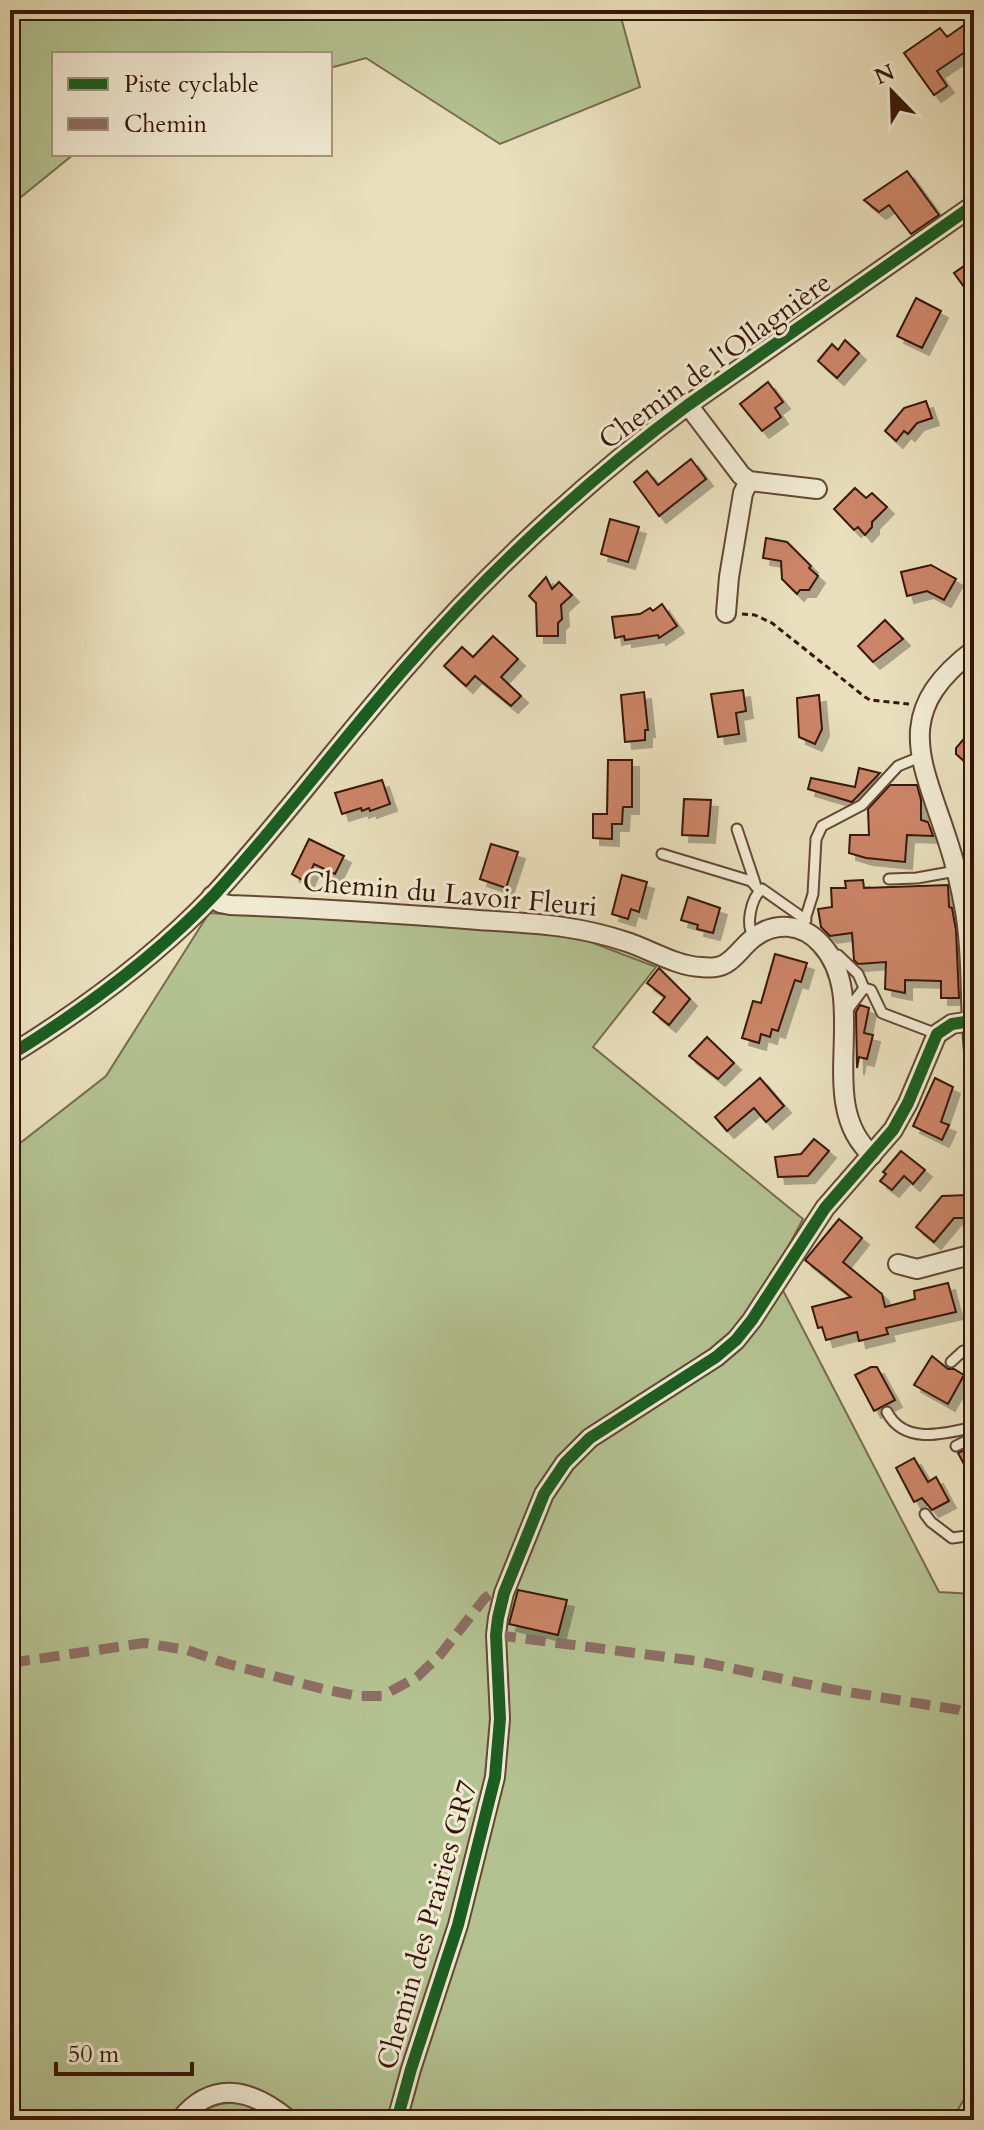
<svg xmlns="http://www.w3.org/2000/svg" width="984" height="2130" font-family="Cardo,serif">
<defs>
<filter id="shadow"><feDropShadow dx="7" dy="7" stdDeviation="0" flood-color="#0004"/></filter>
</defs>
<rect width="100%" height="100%" fill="#e9dfbc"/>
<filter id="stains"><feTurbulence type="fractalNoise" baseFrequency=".0025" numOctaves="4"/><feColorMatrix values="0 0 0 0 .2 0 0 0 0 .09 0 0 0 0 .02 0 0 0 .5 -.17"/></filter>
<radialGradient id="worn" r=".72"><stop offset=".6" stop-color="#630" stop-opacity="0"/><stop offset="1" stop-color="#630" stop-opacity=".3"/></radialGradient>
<g fill="#b4c292" stroke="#766c4c" stroke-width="2">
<polygon points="10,10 619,10 640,87 500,144 366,58 330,68 330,54 54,54 54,154 74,154 10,206"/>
<polygon points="209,913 562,931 656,967 593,1047 803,1219 774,1273 939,1592 974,1594 974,2082 952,2120 10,2120 10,1151 106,1076"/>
</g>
<g fill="#cc8567" stroke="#371607" stroke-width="2" filter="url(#shadow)">
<polygon points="974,18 974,46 937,71 947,86 934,95 904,53 940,28 947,37"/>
<polygon points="907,171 939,215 911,234 889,205 879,212 864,200"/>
<polygon points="974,259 974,301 954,273"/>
<polygon points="916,298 941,311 922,348 897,336"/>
<polygon points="845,340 859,353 837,378 818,361 832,344 838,350"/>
<polygon points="768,382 783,402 775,408 781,417 762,431 740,404"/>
<polygon points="926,401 932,418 917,423 908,434 904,431 896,441 885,431 904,408"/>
<polygon points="691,459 706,479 659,516 634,482 647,471 658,485"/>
<polygon points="855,488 866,498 872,493 887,507 872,522 872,527 865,535 858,527 854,530 834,509"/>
<polygon points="610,519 639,527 628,562 601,554"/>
<polygon points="766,538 787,542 811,566 809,568 818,576 809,590 800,590 797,594 782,579 781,561 763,558"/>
<polygon points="931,565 956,579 944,600 927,591 907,596 901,572"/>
<polygon points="546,577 552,589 559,582 572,595 561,605 562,619 558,623 558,636 537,636 536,603 529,596"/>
<polygon points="662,604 677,626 659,638 658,635 625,640 624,636 615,638 612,617 640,614 650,608 653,611"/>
<polygon points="885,620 903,639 873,662 858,646"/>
<polygon points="493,636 518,659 501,677 521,696 511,706 475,676 466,686 444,666 462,647 473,657"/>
<polygon points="743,690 746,711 736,713 739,734 718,737 711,694"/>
<polygon points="644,692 648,730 645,730 645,740 625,742 621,695"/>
<polygon points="819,695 822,729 815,744 799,737 797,698"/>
<polygon points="974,727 974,770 956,754 956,748"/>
<polygon points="608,760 632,760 632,807 623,807 622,824 612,824 612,839 593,838 593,814 607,814"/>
<polygon points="859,768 880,773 852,802 808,789 811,778 855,787"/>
<polygon points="382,780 390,804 370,811 369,808 362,811 361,808 342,814 335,793"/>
<polygon points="890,785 917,785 921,800 921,820 928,822 933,836 907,835 905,862 866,858 849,853 850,835 869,835 868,809"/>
<polygon points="684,799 711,800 708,836 682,835"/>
<polygon points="309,839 344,856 335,874 314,864 306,882 292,874"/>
<polygon points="491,844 518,852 506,888 480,879"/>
<polygon points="622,875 647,882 639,912 631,909 628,919 612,914"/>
<polygon points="863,880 864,888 948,885 949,907 952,908 956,930 959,998 941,998 941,981 905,980 905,993 885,989 886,962 858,964 854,960 852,933 830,936 821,927 818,909 832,907 831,888 846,888 845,881"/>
<polygon points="688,897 720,908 713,933 697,929 698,925 681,920"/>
<polygon points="775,954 807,963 801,982 795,980 778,1031 772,1029 770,1037 761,1034 759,1043 742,1038 753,1001 761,1003"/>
<polygon points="659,968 690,999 669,1025 653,1012 665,997 647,983"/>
<polygon points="860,1005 869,1008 864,1033 873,1035 867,1059 859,1057 857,1068 856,1012"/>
<polygon points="707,1037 734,1063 718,1079 689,1056"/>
<polygon points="760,1078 784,1106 766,1122 754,1108 727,1131 715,1117"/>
<polygon points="935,1078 953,1087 941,1122 949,1125 942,1140 913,1126"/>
<polygon points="814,1139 829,1151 808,1176 778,1177 775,1157 801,1154"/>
<polygon points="901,1151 925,1170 913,1184 904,1176 892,1190 880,1181 886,1174 883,1172"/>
<polygon points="968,1195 968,1218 954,1218 934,1242 916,1227 942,1196"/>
<polygon points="839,1219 862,1238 843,1262 882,1294 885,1307 915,1299 914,1291 948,1283 956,1312 886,1328 888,1334 859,1341 857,1332 826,1340 822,1327 818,1328 812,1307 851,1297 805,1260"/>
<polygon points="932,1356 948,1369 954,1369 964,1375 948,1404 914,1385"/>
<polygon points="871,1367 877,1367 895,1400 874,1411 855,1375"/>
<polygon points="974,1445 974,1483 958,1453"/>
<polygon points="914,1458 928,1482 936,1477 949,1501 932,1510 922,1498 914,1502 896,1468"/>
<polygon points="518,1590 567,1600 558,1635 509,1624"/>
</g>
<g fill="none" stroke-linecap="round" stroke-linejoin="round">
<g stroke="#644834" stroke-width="13">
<g id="lane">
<polyline points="974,60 972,71 974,78"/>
<polyline points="737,829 755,883"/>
<polyline points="662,854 751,881 759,890"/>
<polyline points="889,879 917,878 956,871"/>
<polyline points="802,929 813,894 816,839 822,826 862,805 898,766 920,757"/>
<path d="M 754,937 C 745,925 751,898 762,889 L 806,920"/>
<polyline points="830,956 838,955 858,974 864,988 871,990 882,1013 937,1034"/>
<polyline points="843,1010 849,1008 864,988"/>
<polyline points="951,1362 963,1351 974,1351"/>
<path d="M 887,1412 C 904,1445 944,1434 974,1427"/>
<polyline points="956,1446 974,1437"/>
<polyline points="925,1514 931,1522 952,1538 974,1535"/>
</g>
</g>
<g stroke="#644834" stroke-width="22">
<g id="street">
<polyline points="688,405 741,475 749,481 817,489"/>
<polyline points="726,613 729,577 743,493 749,481"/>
<path d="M 974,650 C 889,714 923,762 949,845 C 956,866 961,889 965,911 C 973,957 969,1005 974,1051"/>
<path d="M 212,896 L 220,903 L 230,905 C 309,908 387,913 466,919 C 498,922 531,922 563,927 C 584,930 606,935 627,942 C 651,950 676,966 701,967 C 709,968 718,968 725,964 C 736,958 742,947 752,939 C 774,921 802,923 821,944 C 873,1000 812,1102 872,1155"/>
<path d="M 10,1055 C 83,1010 154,958 214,895 C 281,822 340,742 405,668 C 489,571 586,481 688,405 L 974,205"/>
<polyline points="898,1264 917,1269 974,1254"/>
<path d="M 180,2120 C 213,2079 252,2089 289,2120"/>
<polyline points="397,2120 411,2069 458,1925 495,1777 500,1719 496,1635 498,1618 504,1593 544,1494 565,1463 590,1438 716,1357 736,1340 752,1320 825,1208 893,1130 908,1103 937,1034 952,1024 971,1021"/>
</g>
</g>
<polyline stroke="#371607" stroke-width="3" stroke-dasharray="6 4" stroke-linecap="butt" points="742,614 755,615 772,623 865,697 870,700 909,704"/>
<use href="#lane" stroke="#f1ead3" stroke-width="9"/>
<use href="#street" stroke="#f1ead3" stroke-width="18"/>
<g stroke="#8d6e63" stroke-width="10" stroke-dasharray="20 10" stroke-linecap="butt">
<polyline points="496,1635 697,1661 830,1689 959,1710 974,1715"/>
<polyline points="10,1663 144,1643 187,1650 228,1664 323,1689 357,1696 382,1696 417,1677 440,1655 485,1598 492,1593 504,1593"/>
</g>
<g stroke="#f1ead3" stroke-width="17">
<g id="cycleway">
<path d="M 10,1055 C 83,1010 154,958 214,895 C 281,822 340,742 405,668 C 489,571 586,481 688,405 L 974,205"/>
<polyline points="397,2120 411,2069 458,1925 495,1777 500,1719 496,1635 498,1618 504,1593 544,1494 565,1463 590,1438 716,1357 736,1340 752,1320 825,1208 893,1130 908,1103 937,1034 952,1024 971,1021"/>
</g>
</g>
<use href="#cycleway" stroke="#1b5e20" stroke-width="12"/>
</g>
<g text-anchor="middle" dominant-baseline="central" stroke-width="6" stroke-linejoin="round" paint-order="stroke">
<g font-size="28" fill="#371607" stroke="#f1ead3">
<text transform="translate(715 361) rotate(-36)">Chemin de l'Ollagnière</text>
<text transform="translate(450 894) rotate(5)">Chemin du Lavoir Fleuri</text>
<text transform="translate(427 1925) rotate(-74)">Chemin des Prairies GR7</text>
</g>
</g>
<rect width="984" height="2130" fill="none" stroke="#e9dfbc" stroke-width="40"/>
<rect x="12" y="12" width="960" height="2106" fill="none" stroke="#371607" stroke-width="4"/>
<rect x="20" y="20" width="944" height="2090" fill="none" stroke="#371607" stroke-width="2"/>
<rect x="52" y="52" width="280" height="104" fill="#f1ead3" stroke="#a79581" stroke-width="2"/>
<rect x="68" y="78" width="40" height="12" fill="#1b5e20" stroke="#a79581" stroke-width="2"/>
<text x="124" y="92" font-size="24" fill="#371607">Piste cyclable</text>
<rect x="68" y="118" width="40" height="12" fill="#8d6e63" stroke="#a79581" stroke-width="2"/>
<text x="124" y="132" font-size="24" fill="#371607">Chemin</text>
<g transform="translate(892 92) rotate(337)" stroke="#f1ead3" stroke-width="6" paint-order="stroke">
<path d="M0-6L14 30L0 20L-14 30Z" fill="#371607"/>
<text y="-12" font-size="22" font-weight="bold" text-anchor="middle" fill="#371607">N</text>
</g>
<path d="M56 2062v12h136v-12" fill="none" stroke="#371607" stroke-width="4"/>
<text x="68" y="2062" font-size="24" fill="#371607" stroke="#f1ead3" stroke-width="6" paint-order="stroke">50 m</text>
<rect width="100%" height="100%" filter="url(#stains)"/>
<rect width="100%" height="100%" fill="url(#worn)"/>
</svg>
